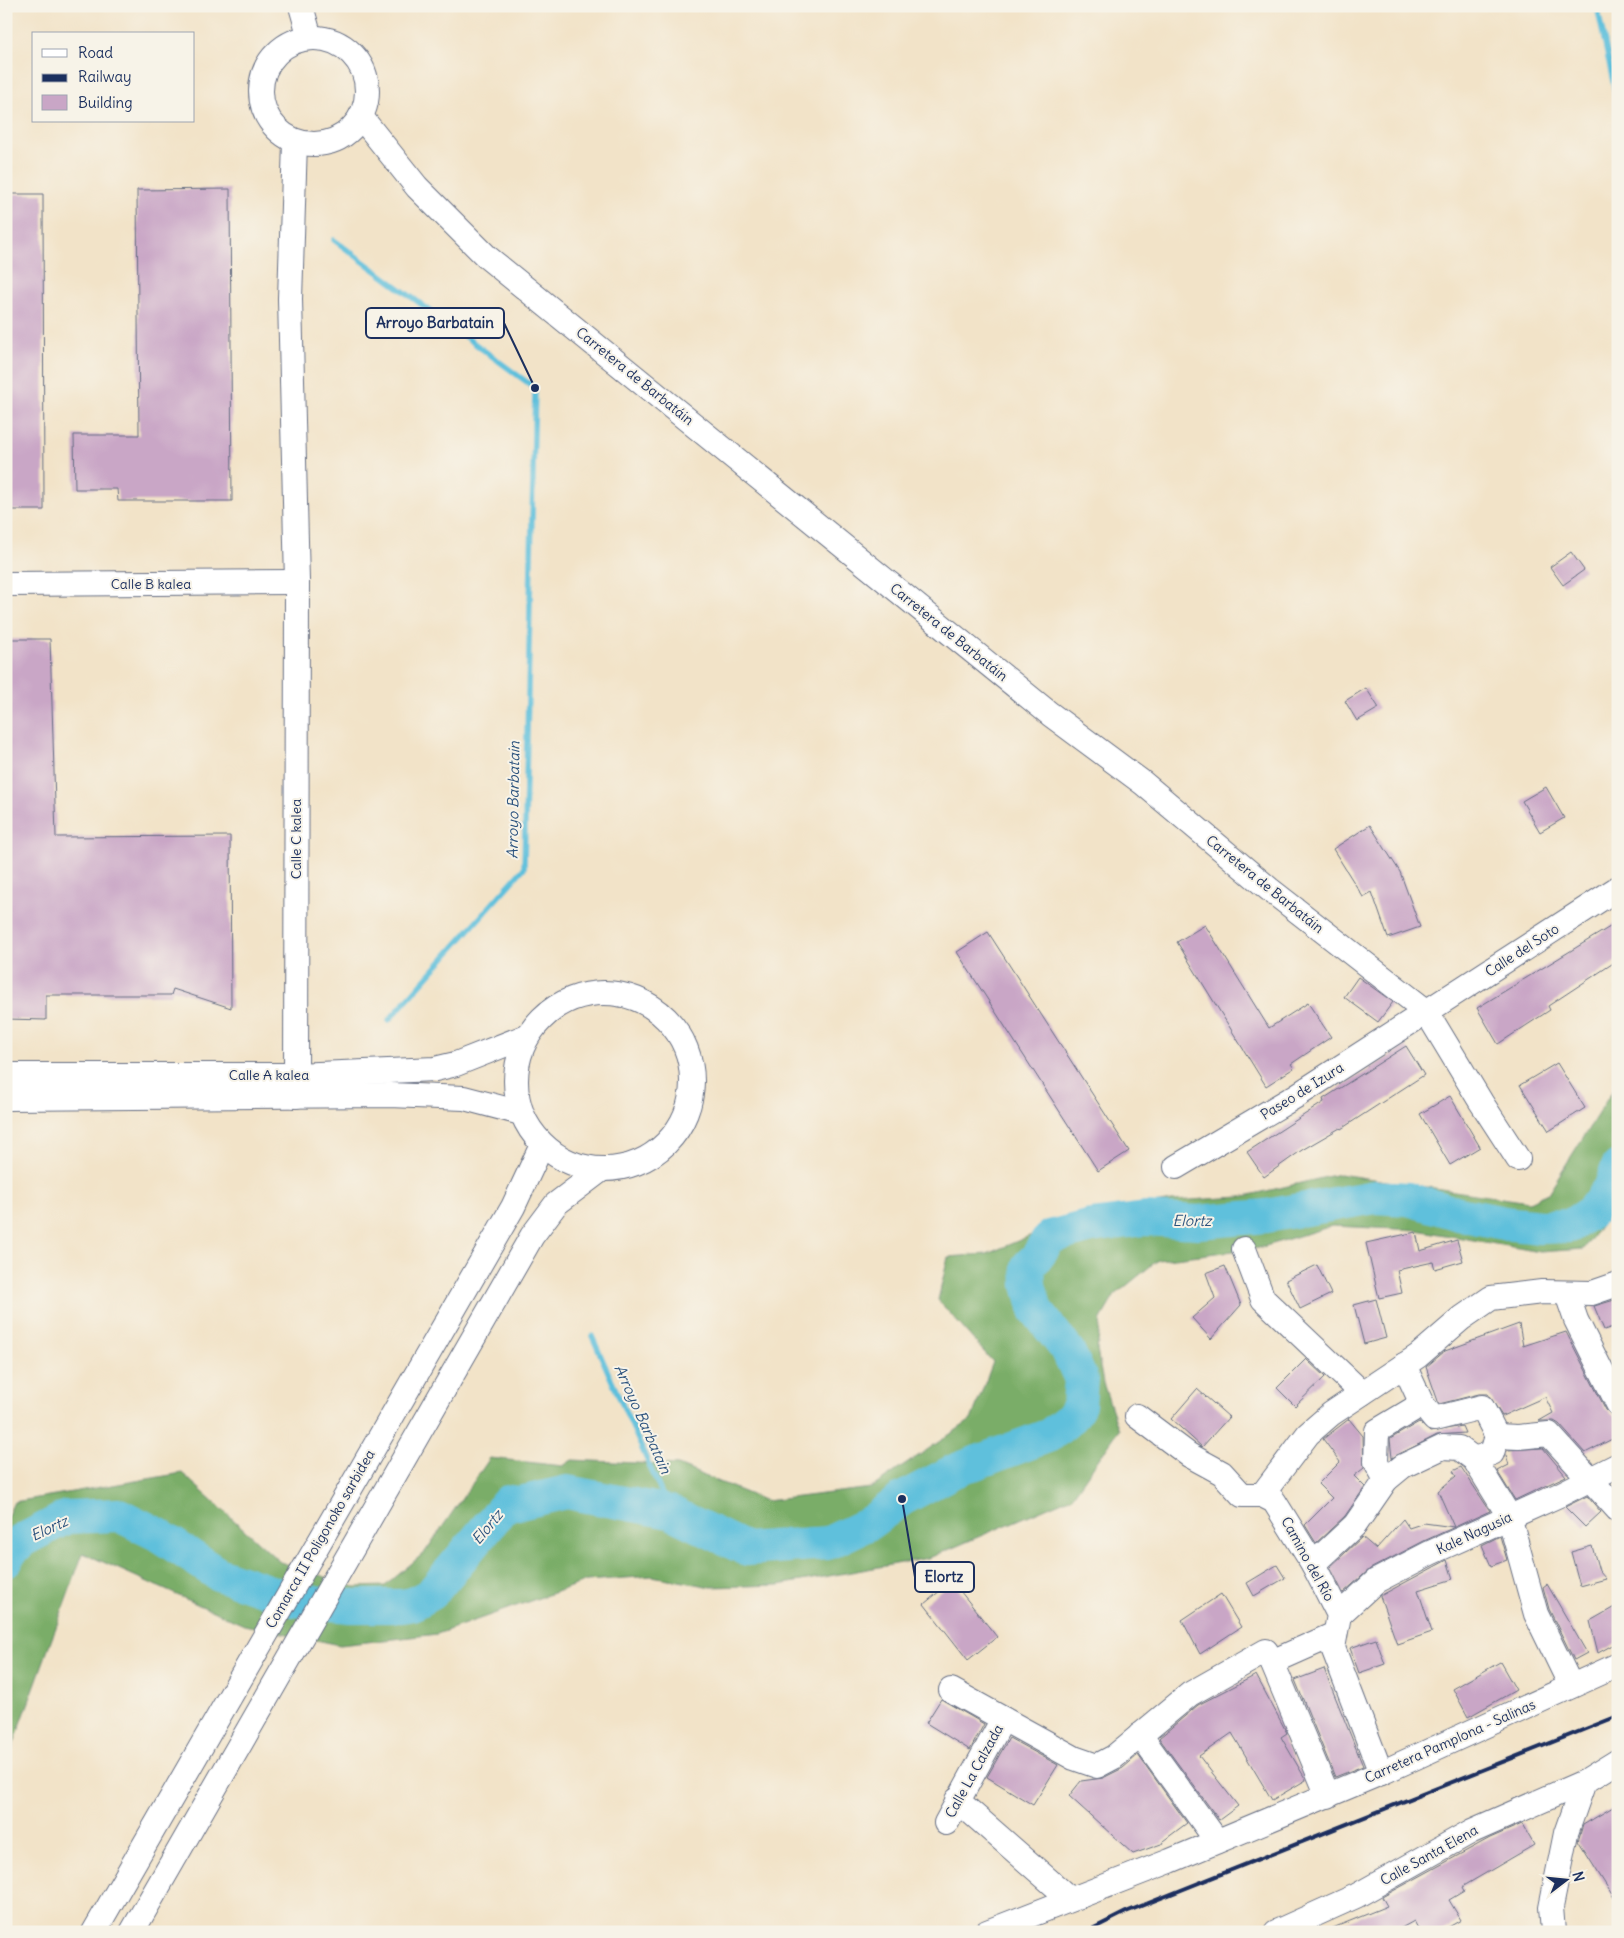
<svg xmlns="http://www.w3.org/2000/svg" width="1624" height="1938" font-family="Delius,sans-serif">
<rect width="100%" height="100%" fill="#f7f3e8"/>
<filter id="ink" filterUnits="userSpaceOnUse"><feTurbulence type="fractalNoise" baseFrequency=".02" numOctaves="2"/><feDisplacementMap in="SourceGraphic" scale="10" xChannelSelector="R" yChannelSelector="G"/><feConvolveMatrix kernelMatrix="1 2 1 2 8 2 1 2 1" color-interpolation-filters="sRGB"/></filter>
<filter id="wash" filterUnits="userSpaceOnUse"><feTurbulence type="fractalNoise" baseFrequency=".0096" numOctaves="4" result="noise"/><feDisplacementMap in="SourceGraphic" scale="20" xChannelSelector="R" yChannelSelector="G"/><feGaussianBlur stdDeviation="1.12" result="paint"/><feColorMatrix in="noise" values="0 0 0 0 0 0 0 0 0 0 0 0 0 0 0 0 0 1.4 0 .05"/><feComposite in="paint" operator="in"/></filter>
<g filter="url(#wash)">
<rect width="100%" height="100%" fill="#f2e3c8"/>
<polygon fill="#7aad68" stroke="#4a6e63" points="1618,1082 1618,1201 1584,1249 1540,1252 1417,1230 1332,1226 1259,1248 1158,1260 1115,1295 1101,1319 1097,1350 1103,1383 1119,1430 1072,1497 929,1558 779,1585 711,1587 652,1576 587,1581 437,1634 340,1645 244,1625 83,1553 6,1765 6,1519 14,1502 182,1473 280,1562 355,1587 385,1586 425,1552 490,1458 563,1466 572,1460 678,1465 766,1501 871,1488 971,1420 993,1362 938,1300 948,1257 987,1254 1074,1217 1172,1201 1241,1197 1339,1174 1529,1202 1548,1193"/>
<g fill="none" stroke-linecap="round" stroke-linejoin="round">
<g stroke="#5ec0dc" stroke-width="5.5">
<polyline points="1597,6 1618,105"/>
<polyline points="1605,6 1618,10"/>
<polyline points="334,240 535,388 524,868 389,1020"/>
<polyline points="592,1336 670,1512"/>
<polyline points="6,1536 23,1540"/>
</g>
<polyline stroke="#5ec0dc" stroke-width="34" points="6,1561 8,1554 23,1540 67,1517 119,1515 157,1534 218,1574 294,1600 350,1606 401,1606 413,1604 431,1594 508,1502 520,1503 567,1492 670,1512 746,1549 828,1543 868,1524 902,1499 954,1471 1050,1435 1072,1417 1079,1405 1081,1379 1068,1351 1036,1310 1029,1285 1028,1266 1037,1257 1050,1237 1091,1226 1145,1219 1198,1222 1266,1216 1375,1197 1408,1199 1459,1214 1504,1223 1540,1227 1570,1226 1591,1212 1611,1186 1618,1167"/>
</g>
<g id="blocks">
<g fill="#c9a6c6">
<polygon points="230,189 232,501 118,501 117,489 75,489 74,435 139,435 137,190"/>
<polygon points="6,194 43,194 44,510 6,510"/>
<polygon points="1571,552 1584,570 1563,585 1550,567"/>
<polygon points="6,639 50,639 56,837 230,836 231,1008 173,989 171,995 46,995 46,1020 6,1019"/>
<polygon points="1366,688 1379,708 1357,721 1345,701"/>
<polygon points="1546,787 1564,818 1540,832 1522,801"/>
<polygon points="1370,825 1400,872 1420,927 1388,938 1372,892 1363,897 1333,849"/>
<polygon points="1618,922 1618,960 1548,1006 1550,1010 1498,1044 1477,1008"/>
<polygon points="1205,925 1269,1028 1308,1003 1331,1037 1291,1064 1294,1068 1266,1086 1177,942"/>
<polygon points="988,932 1129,1151 1098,1171 957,952"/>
<polygon points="1358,977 1393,1002 1378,1022 1344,997"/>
<polygon points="1406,1046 1424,1075 1341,1129 1340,1128 1302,1150 1264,1177 1247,1152 1324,1102 1323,1099"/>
<polygon points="1557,1063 1585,1108 1549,1131 1520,1085"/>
<polygon points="1450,1096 1480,1147 1450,1165 1420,1114"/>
<polygon points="1416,1232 1420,1251 1457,1240 1463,1261 1435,1269 1433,1262 1397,1270 1402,1293 1379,1298 1366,1243"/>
<polygon points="1317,1265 1331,1294 1300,1309 1286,1280"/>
<polygon points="1225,1266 1241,1305 1211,1339 1192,1318 1215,1298 1206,1273"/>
<polygon points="1376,1299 1386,1338 1364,1344 1354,1305"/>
<polygon points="1618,1299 1618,1325 1604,1330 1594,1306"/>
<polygon points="1519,1324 1523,1346 1566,1332 1606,1410 1618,1419 1618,1436 1585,1453 1559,1424 1554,1421 1539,1421 1553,1413 1545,1397 1502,1416 1488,1394 1479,1394 1439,1404 1426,1367 1445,1351"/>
<polygon points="1306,1359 1325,1377 1295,1406 1277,1388"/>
<polygon points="1197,1389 1229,1417 1202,1447 1171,1419"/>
<polygon points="1349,1419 1363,1436 1364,1468 1354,1476 1365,1487 1345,1516 1316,1543 1305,1525 1332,1498 1318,1484 1340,1462 1323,1439"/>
<polygon points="1419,1422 1430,1432 1462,1426 1465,1433 1437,1435 1392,1458 1390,1439"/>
<polygon points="1543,1448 1566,1476 1515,1500 1497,1471 1509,1465 1506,1455 1507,1450"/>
<polygon points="1461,1467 1490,1511 1424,1541 1370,1569 1343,1593 1330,1567 1362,1537 1376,1549 1403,1519 1409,1528 1424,1523 1454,1527 1438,1491 1456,1476 1453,1471"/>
<polygon points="1587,1496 1601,1512 1585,1527 1565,1507"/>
<polygon points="1500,1536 1507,1560 1491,1566 1482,1545"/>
<polygon points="1592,1546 1599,1571 1606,1579 1580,1586 1571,1552"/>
<polygon points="1447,1560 1453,1579 1418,1590 1432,1632 1397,1644 1380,1596"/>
<polygon points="1277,1565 1285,1578 1254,1596 1247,1583"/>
<polygon points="952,1581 997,1637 968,1660 924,1604"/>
<polygon points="1547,1584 1587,1653 1574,1660 1549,1609 1543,1587"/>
<polygon points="1221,1594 1241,1627 1200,1654 1182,1620"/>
<polygon points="1618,1605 1618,1642 1598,1653 1590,1621"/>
<polygon points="1376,1639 1385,1664 1359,1673 1350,1648"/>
<polygon points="1500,1662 1516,1690 1468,1717 1453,1689"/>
<polygon points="1324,1669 1363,1766 1335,1777 1295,1680"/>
<polygon points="1256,1675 1287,1733 1281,1737 1306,1780 1272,1800 1232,1733 1199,1756 1238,1806 1219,1820 1159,1738 1198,1705"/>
<polygon points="941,1699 984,1724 970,1750 926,1723"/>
<polygon points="1009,1738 1058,1765 1033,1805 987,1777"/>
<polygon points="1138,1755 1187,1823 1163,1841 1164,1843 1133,1854 1069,1796 1081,1781 1103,1778 1123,1768"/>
<polygon points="1618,1804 1618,1904 1578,1841 1583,1825"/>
<polygon points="1522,1824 1534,1845 1462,1887 1464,1891 1449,1900 1461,1920 1440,1932 1420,1932 1414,1921 1394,1932 1323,1932 1387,1906 1382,1897 1490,1838"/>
</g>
</g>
</g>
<g filter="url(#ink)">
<use href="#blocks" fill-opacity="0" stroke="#666e83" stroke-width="1"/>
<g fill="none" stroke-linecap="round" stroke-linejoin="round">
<g stroke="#666e83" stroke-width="26">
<g id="minor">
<polyline points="301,6 310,38"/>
<circle cx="314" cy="91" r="53"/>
<polyline points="361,117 417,187 487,257 1050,714 1143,783 1269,889 1426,1011 1481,1102 1518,1159"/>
<polyline points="295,142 290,299 297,582 296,1096"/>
<polyline points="6,584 297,582"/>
<circle cx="604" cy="1081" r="88"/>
<polyline points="6,1075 295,1075 435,1069 456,1064 527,1036"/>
<polyline points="6,1098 390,1095 464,1098 521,1113"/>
<polyline points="1176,1167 1296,1096 1618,888"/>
<polyline points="1244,1249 1263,1299 1362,1393"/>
<polyline points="1567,1294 1576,1320 1618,1404"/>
<polyline points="1404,1365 1422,1404 1434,1419 1482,1407 1497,1436 1492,1453 1474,1459"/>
<polyline points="1137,1416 1189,1455 1222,1473 1242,1495 1262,1495 1274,1501 1313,1564 1339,1615 1333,1648 1381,1773"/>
<polyline points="1497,1436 1518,1437 1549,1434 1618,1510"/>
<polyline points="1386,1480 1376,1462 1377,1431 1422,1404"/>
<polyline points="1262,1495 1308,1434 1331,1414 1418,1356 1462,1318 1491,1298 1542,1292 1592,1293 1618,1284"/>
<polyline points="1313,1564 1355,1525 1386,1480 1403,1466 1443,1447 1459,1448 1474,1459 1509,1516 1536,1614 1571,1686"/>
<polyline points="1339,1615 1376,1581 1430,1553 1559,1495 1618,1465"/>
<polyline points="1272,1662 1328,1796"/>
<polyline points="951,1690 1074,1758 1097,1766 1114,1757 1190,1694 1266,1651 1272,1662 1335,1634"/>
<polyline points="1140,1735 1217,1841"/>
<polyline points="957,1800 1070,1899"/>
<polyline points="946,1823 1003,1719"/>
<polyline points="94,1932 513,1207 542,1145"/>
<polyline points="132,1932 532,1236 556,1204 601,1170"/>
<polyline points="987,1932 1170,1861 1381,1773 1618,1665"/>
<polyline points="1276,1932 1356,1896 1472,1831 1584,1782"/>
<polyline points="1553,1932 1551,1907 1566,1833 1584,1782 1618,1761"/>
</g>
</g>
<use href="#minor" stroke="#fff" stroke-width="24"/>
<polyline stroke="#1b2f5e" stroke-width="4" points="1086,1932 1126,1912 1618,1716"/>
</g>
</g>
<g text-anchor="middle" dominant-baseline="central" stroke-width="4" stroke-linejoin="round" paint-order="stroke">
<g font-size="14" fill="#1b2f5e" stroke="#f7f3e8">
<text transform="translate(635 376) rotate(39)">Carretera de Barbatáin</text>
<text x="151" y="584">Calle B kalea</text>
<text transform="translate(949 632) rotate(39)">Carretera de Barbatáin</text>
<text transform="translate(296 839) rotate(-90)">Calle C kalea</text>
<text transform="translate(1265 884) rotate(39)">Carretera de Barbatáin</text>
<text transform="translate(1522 950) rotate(-33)">Calle del Soto</text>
<text x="269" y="1075">Calle A kalea</text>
<text transform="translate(1302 1091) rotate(-32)">Paseo de Izura</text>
<text transform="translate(1474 1533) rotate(-25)">Kale Nagusia</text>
<text transform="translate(320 1539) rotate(-60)">Comarca II Poligonoko sarbidea</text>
<text transform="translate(1308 1559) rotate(61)">Camino del Río</text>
<text transform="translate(1450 1741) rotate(-24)">Carretera Pamplona - Salinas</text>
<text transform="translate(974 1771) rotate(-61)">Calle La Calzada</text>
<text transform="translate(1429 1855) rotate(-29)">Calle Santa Elena</text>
</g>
<g font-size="15" font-style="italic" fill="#2c537e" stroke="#f7f3e8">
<text transform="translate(513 800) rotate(-89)">Arroyo Barbatain</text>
<text x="1192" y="1220">Elortz</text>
<text transform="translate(643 1419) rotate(66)">Arroyo Barbatain</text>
<text transform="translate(487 1527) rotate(-50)">Elortz</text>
<text transform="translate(49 1528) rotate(-25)">Elortz</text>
</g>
</g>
<path fill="none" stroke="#1b2f5e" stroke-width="2" d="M535 388L504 323M902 1499L915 1577"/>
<g fill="#1b2f5e" stroke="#f7f3e8" stroke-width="2">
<circle cx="535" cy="388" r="5"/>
<circle cx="902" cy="1499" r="5"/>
</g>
<g fill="#f7f3e8" stroke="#1b2f5e" stroke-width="2">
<rect x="366" y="308" width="138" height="30" rx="5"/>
<rect x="915" y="1562" width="59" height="30" rx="5"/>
</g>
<g font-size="15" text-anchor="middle" font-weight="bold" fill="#1b2f5e">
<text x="435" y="328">Arroyo Barbatain</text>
<text x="944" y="1582">Elortz</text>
</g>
<rect width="1624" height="1938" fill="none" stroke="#f7f3e8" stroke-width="25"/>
<rect x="32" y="32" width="162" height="90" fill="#f7f3e8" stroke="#9fa5b1"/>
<rect x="42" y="49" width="25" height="8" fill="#ffffff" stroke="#9fa5b1"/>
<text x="78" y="58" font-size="15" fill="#1b2f5e">Road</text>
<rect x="42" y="74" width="25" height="8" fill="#1b2f5e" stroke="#9fa5b1"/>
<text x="78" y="82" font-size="15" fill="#1b2f5e">Railway</text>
<rect x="42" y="95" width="25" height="15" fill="#c9a6c6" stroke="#9fa5b1"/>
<text x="78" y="108" font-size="15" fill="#1b2f5e">Building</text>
<g transform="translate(1566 1880) rotate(74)" stroke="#f7f3e8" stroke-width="4" paint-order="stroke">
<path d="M0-4L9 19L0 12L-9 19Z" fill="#1b2f5e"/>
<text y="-8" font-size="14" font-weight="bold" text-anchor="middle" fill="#1b2f5e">N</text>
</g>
</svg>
